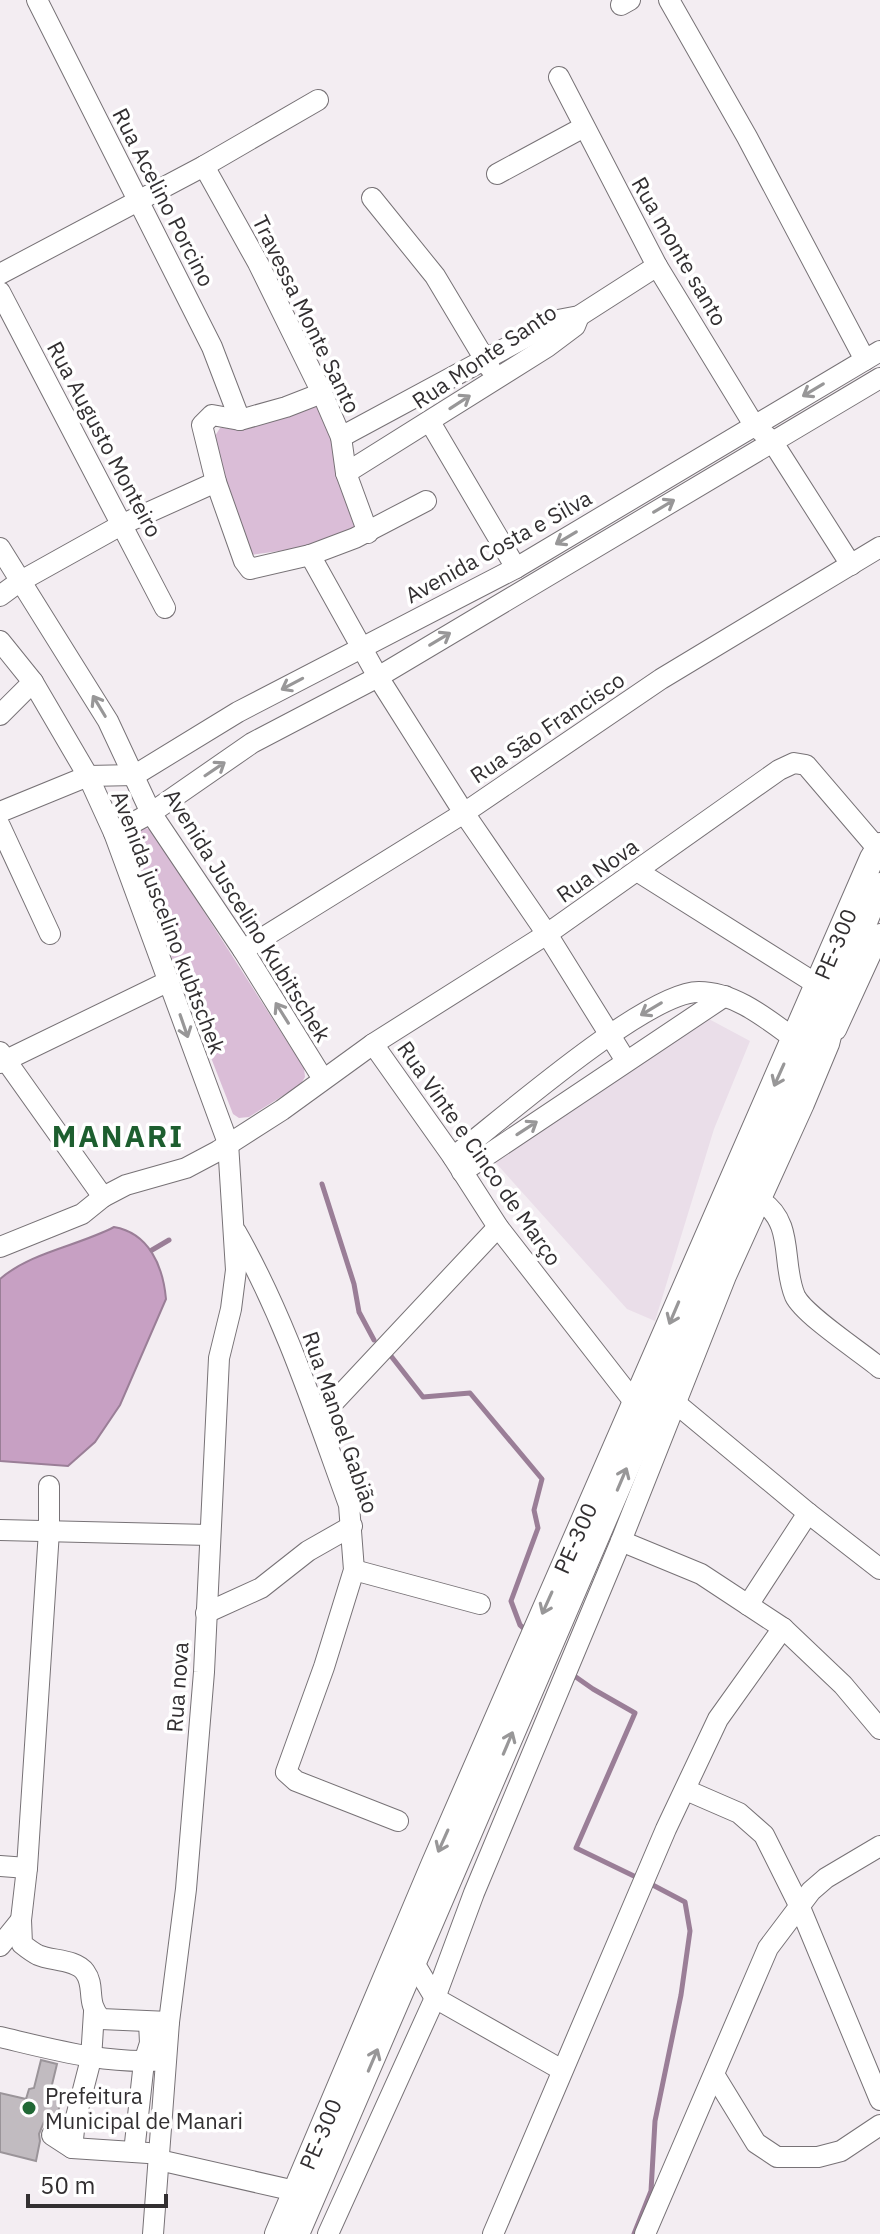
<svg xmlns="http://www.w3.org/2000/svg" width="880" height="2234" font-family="'IBM Plex Sans',sans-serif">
<rect width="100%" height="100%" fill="#f3edf2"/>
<polygon fill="#eadee9" points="707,1018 750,1041 714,1129 655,1321 627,1309 495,1162"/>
<g fill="#dabdd7">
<polygon points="313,404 325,414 357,529 301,548 250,555 214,443 215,436 220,428"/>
<polygon points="143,828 151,829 304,1068 305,1077 300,1085 249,1117 239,1118 233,1114 126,840 130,835"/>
</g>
<path fill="#c7a0c3" stroke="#9a7e97" stroke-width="2" d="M 114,1227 C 149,1233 163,1266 166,1299 L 120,1405 L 95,1442 L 68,1466 L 0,1461 L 0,1279 C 31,1252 78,1246 114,1227 Z"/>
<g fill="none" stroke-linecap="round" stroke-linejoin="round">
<g stroke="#9a7e97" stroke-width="5">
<polyline points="322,1184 354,1284 359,1312 374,1340"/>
<polyline points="152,1250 169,1240"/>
<polyline points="391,1356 423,1397 470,1393 542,1479 534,1510 538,1528 511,1601 520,1625 528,1632"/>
<polyline points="573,1675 593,1689 635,1713 576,1848 638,1878"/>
<polyline points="634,2234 651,2191 655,2121 681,1995 690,1931 685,1902 647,1882"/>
</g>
</g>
<polygon fill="#c1bbc0" stroke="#9a9499" stroke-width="2" points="41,2060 57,2064 49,2097 61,2100 56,2120 46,2117 39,2134 40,2141 36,2161 0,2152 0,2093 26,2099 29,2089 34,2088"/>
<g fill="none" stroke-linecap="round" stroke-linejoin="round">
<g stroke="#777276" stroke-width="22">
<g id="minor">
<polyline points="37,0 212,347 240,420"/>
<polyline points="669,0 747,137 865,360"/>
<polyline points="621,5 630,0"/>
<polyline points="559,77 657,266 754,425 772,441 851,565"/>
<polyline points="204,166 258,263 322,393 341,437 346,473 368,533"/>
<polyline points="497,174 584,127"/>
<polyline points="372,198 435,276 490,368"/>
<polyline points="0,274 204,166 318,100"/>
<polyline points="0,292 165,608"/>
<polyline points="322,393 286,407 240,420 212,415 202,425 216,482 244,561 250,569 310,555 355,538 426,501"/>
<polyline points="430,422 516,568"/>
<polyline points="341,437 558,320 579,316 657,266"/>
<polyline points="346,473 547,347 575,326 579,316"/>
<polyline points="0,548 108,721 151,813 243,950 323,1079"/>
<polyline points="310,555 378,677 464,813 547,934 626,1061"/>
<polyline points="0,596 19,582 123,524 216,482"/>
<polyline points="0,641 33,682 88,776 114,833 228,1143 236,1270 231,1309 219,1358 204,1672 186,1889 169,2022 153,2234"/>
<polyline points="0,715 33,682"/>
<polyline points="135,775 238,712 516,568 880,351"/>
<polyline points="0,812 88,776 135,775"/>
<polyline points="0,826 50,934"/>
<polyline points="114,833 151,813 252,743 378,677 880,378"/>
<polyline points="637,871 818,985"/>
<polyline points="243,950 464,813 661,679 880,547"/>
<polyline points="836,1030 880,934"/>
<polyline points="373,1044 453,1157 498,1227 635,1403 644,1406"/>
<polyline points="0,1052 103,1197 126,1185 186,1168 218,1151 282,1110 373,1044 547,934 779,770 794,763 806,765 877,848"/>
<polyline points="0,1063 169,981"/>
<path d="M 453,1157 C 500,1121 647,991 699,992 C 739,992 775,1026 806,1047"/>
<polyline points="462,1172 725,996"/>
<path d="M 761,1201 C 795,1223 781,1263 795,1296 C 804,1315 861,1352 880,1368"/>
<path d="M 236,1232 C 285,1318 315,1412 349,1505 L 354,1570 L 324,1667 L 286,1772 L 296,1781 L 398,1821"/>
<polyline points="0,1247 82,1214 103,1197"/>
<polyline points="667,1396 808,1513 880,1569"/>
<polyline points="318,1419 498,1227"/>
<path d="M 49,1486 L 49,1531 L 27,1868 L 21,1920 L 22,1944 C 27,1948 32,1952 38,1955 C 51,1961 76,1959 85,1972 C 96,1987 85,2002 101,2019 L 169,2022"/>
<polyline points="0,1530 209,1535"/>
<polyline points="621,1541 701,1574 783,1628 843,1685 880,1729"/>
<polyline points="354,1570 480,1604"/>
<polyline points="748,1605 808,1513"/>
<polyline points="206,1613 261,1588 308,1551 352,1526"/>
<polyline points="686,1790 739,1813 764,1835 799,1905 880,2100"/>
<polyline points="0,1866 27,1868"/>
<polyline points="0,1946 21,1920"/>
<polyline points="414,1963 435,1998 562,2070"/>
<path d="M 0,2037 C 55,2050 108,2065 165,2060"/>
<polyline points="715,2076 756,2143 777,2157 818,2157 841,2151 880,2125"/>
<polyline points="52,2135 72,2148 148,2153"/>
<polyline points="72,2148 75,2121 91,2059 94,2012"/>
<polyline points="134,2152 144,2062 150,2043 149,2022"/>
<polyline points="159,2160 295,2191"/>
<polyline points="328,2234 435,1998 474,1893 621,1541 726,1276 804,1104 829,1044 836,1016"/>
<polyline points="493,2234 666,1829 718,1719 783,1628"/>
<polyline points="645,2234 768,1948 811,1891 826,1878 880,1846"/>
</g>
</g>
<g stroke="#777276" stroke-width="26">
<g id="major">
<polyline points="277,2234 433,1865 872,858 880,845"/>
<polyline points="297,2234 652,1409 813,1051 880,885"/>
</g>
</g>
<use href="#minor" stroke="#fff" stroke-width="20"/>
<use href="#major" stroke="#fff" stroke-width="24"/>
</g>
<defs><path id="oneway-shaft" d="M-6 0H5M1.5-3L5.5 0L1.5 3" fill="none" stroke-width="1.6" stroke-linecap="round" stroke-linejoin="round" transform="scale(2)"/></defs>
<g stroke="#989798">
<use href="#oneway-shaft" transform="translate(813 390) rotate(149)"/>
<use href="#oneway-shaft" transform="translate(460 402) rotate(-33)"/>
<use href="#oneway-shaft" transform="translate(664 506) rotate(-31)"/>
<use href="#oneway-shaft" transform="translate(566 538) rotate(149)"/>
<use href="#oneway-shaft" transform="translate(440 639) rotate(-31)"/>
<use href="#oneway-shaft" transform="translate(292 684) rotate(152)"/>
<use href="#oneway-shaft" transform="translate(99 706) rotate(-121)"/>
<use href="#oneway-shaft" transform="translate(215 769) rotate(-34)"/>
<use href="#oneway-shaft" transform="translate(651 1009) rotate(149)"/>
<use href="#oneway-shaft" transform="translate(282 1013) rotate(-122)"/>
<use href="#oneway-shaft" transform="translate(184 1026) rotate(71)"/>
<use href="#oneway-shaft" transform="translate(779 1075) rotate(114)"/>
<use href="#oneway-shaft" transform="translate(527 1128) rotate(-33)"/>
<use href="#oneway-shaft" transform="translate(674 1313) rotate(113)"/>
<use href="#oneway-shaft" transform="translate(622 1479) rotate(-67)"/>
<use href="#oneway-shaft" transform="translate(547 1603) rotate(114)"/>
<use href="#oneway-shaft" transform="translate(508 1743) rotate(-67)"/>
<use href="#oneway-shaft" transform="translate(443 1841) rotate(114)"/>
<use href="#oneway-shaft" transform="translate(373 2060) rotate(-67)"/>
</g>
<circle fill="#206835" stroke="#fff" stroke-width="3" cx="29" cy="2108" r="8"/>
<g text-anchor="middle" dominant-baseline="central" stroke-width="7" stroke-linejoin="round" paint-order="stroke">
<g font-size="22" fill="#322f31" stroke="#fff">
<text transform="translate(164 197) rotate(63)">Rua Acelino Porcino</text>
<text transform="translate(680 251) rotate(60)">Rua monte santo</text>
<text transform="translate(307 314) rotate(64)">Travessa Monte Santo</text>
<text transform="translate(484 356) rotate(-34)">Rua Monte Santo</text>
<text transform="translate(105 439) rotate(62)">Rua Augusto Monteiro</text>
<text transform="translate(498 546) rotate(-29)">Avenida Costa e Silva</text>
<text transform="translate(547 727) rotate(-34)">Rua São Francisco</text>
<text transform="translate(597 870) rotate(-35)">Rua Nova</text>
<text transform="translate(248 915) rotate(58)">Avenida Juscelino Kubitschek</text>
<text transform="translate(169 922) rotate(69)">Avenida juscelino kubtschek</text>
<text transform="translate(835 944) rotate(-67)">PE-300</text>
<text transform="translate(480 1153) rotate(55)">Rua Vinte e Cinco de Março</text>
<text transform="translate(341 1422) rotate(71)">Rua Manoel Gabião</text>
<text transform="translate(575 1538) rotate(-66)">PE-300</text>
<text transform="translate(177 1687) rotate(-86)">Rua nova</text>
<text transform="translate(320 2134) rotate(-67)">PE-300</text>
</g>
<g font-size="22" fill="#322f31" stroke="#fff" text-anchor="start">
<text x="45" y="2095">Prefeitura<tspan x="45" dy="25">Municipal de Manari</tspan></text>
</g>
<g font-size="30" font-weight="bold" letter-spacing="2" fill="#1d5e2f" stroke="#fff">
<text x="118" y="1135">MANARI</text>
</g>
</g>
<path d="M28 2194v12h138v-12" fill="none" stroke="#322f31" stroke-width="4"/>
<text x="40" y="2194" font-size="24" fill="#322f31" stroke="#ffffff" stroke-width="6" paint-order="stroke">50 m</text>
</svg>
